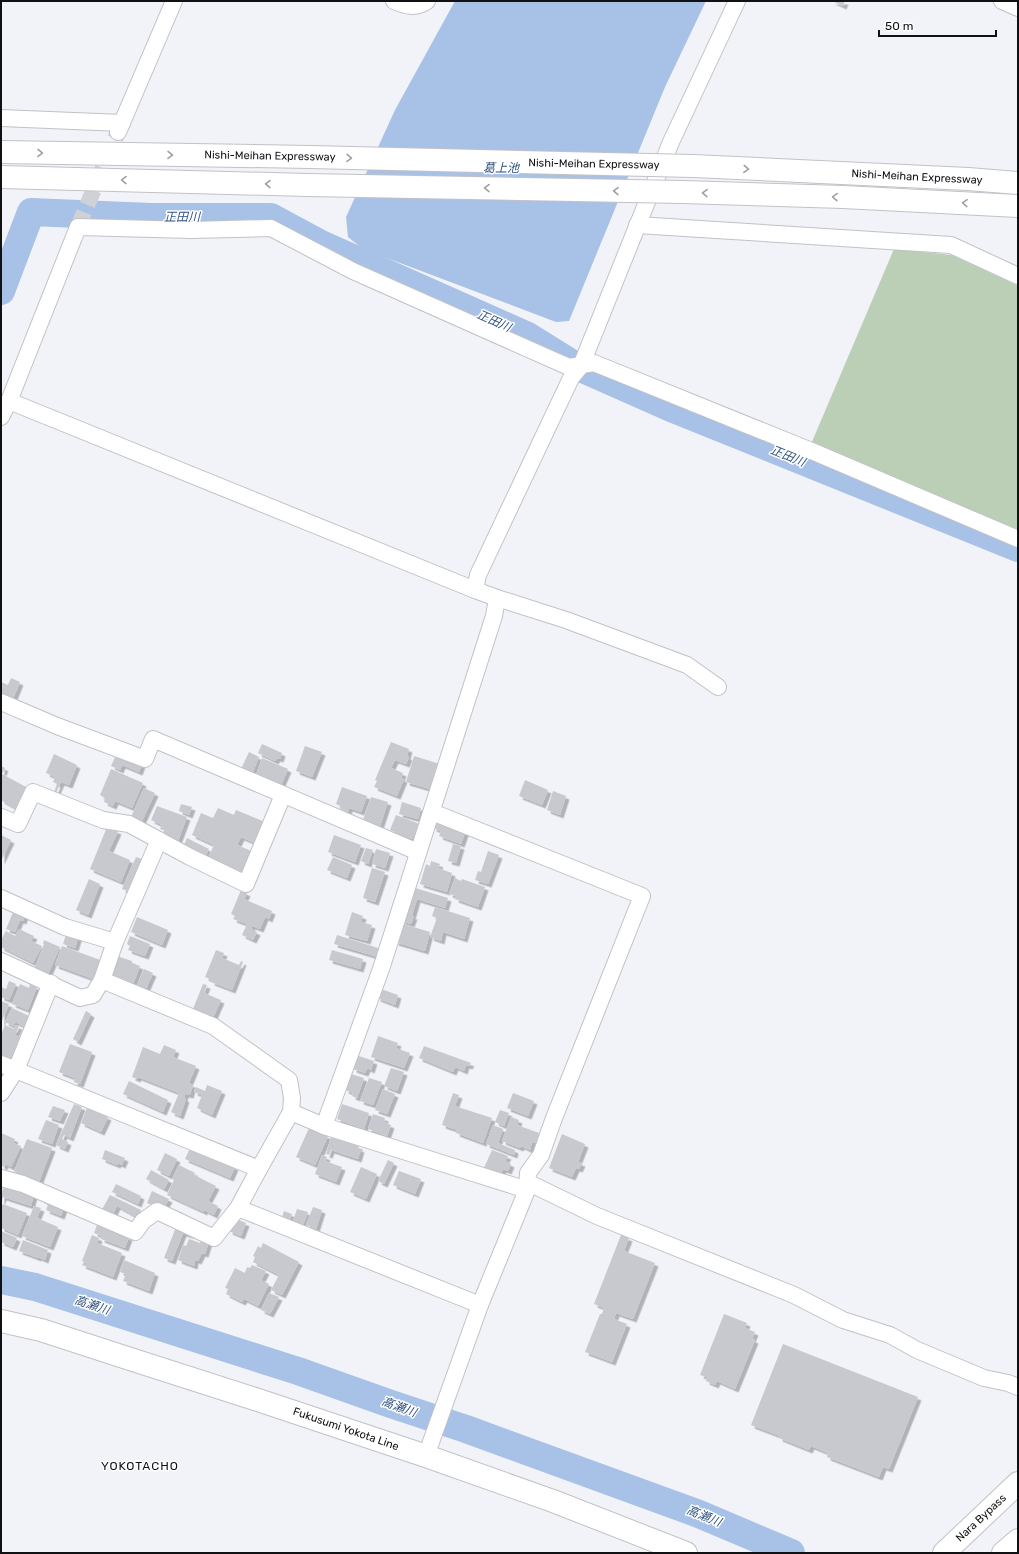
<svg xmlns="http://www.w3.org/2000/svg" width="1019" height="1554" font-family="Rubik,'Noto Sans JP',sans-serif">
<defs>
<filter id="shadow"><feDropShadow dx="3.5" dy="3.5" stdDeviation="0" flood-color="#0004"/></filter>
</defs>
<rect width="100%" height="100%" fill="#f1f3f8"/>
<polygon fill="#bbcfb7" points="894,249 952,255 1018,286 1018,533 811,444"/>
<polygon fill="#a8c1e6" points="455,1 706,1 665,87 569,321 556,322 363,249 348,237 346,217 395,110"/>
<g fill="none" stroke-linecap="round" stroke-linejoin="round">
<g stroke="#a8c1e6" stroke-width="28">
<polyline points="1,291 31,212 151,217 271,217 321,244 528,336 576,366 671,408 1018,548"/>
<polyline points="1,1280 35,1287 298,1371 388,1403 466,1429 699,1514 791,1553"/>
</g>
</g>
<g fill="#c7c9ce" filter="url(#shadow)">
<polygon points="832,1 845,1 843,6"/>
<polygon points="11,678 20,682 13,699 1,694 1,682 8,685"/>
<polygon points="391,742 409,749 407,756 409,757 406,764 395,760 391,768 403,773 401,778 404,779 397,796 374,787 377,781 375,780"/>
<polygon points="262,744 282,753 280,759 277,758 275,761 258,753"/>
<polygon points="305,746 322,752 312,777 296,771"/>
<polygon points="249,752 259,757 252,774 241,769"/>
<polygon points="117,753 142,764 139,772 122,765 120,770 111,766"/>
<polygon points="54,754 77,765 69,785 61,782 56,793 54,792 57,784 53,782 55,777 46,773"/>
<polygon points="414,756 440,764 433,790 406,782"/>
<polygon points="262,758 288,769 281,785 256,775"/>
<polygon points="1,766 5,768 2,774 28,788 17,809 1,800"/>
<polygon points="111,769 143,783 132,808 115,801 113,806 104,802 105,798 100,795"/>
<polygon points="525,780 548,790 542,805 519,796"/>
<polygon points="342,787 367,796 361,812 349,808 348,812 340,809 341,806 336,804"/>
<polygon points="144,788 155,793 142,821 131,817"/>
<polygon points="553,791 566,796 560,815 547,810"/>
<polygon points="371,797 388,802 379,829 362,823"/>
<polygon points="402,802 421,808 418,819 399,814"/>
<polygon points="181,804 192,807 189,815 179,811"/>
<polygon points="157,806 187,817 178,841 164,836 166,831 160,829 162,825 151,820"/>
<polygon points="218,808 234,815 236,810 265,822 257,844 241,837 237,845 254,852 245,873 208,858 214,845 192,835 201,813 213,818"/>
<polygon points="396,815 422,825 417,837 413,836 412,839 390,830"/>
<polygon points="436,819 466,830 461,844 439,836 441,831 433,828"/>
<polygon points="107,827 118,831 109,851 130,860 121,882 90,869"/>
<polygon points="1,835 11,840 1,861"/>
<polygon points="334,835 361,845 355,862 328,852"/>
<polygon points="187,838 209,849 205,857 183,847"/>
<polygon points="453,844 461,846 456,863 448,861"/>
<polygon points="366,848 373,850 368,864 361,861"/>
<polygon points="376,849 390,853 385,868 372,864"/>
<polygon points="488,851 499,855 488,884 475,880 478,871 481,872"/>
<polygon points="136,857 142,859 128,891 122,889"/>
<polygon points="333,857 352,865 347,878 327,870"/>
<polygon points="431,861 440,864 438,868 452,873 447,892 420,884 426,864 430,866"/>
<polygon points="372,868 385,872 375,902 363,898"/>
<polygon points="455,878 461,881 462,879 485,887 478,907 455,899 456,896 449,894"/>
<polygon points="89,879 100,884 88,915 76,910"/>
<polygon points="412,887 448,898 445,908 417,899 412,916 414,916 411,924 401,921"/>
<polygon points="241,890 247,893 244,899 272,911 269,919 265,917 260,929 252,926 251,929 257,932 253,940 242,935 247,924 233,919 235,916 231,914"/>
<polygon points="435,907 470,918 464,939 443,932 441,941 430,937 437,918 432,916"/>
<polygon points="14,910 25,915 23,921 20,920 15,932 6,929"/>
<polygon points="352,912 363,916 361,922 372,925 367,941 345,935"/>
<polygon points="137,917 168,930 162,945 131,932"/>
<polygon points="400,923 430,932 425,951 395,942"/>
<polygon points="19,929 34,936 31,941 42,946 33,963 1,947 1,940 6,931 15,936"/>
<polygon points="67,931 79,935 75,948 63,944"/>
<polygon points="337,935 381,949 378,957 334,944"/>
<polygon points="130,936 150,944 145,956 128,950 130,946 127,944"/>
<polygon points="44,940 60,947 48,974 26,965 26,963 35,967 44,944 43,944"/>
<polygon points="62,946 100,960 93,979 55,965"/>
<polygon points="216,950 224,953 222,958 239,965 241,961 243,962 232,990 211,982 212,980 205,977"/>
<polygon points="332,950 363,959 360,969 329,960"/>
<polygon points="117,956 132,961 132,963 140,966 132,987 108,978"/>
<polygon points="144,969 153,973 145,991 136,988"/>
<polygon points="9,981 16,984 9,1000 1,997 1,987 6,989"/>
<polygon points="20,984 29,988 30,984 37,987 28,1010 12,1004"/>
<polygon points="203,984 207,985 204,993 221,1000 213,1018 193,1009"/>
<polygon points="381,989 398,995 395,1005 377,998"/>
<polygon points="1,1001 9,1004 1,1023"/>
<polygon points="12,1008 31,1017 26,1027 15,1022 13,1026 5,1022"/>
<polygon points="86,1011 91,1014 78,1042 73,1039"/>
<polygon points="5,1025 14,1029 15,1025 19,1026 15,1035 22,1038 12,1059 4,1056 3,1059 1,1058 1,1035"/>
<polygon points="378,1036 398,1043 396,1048 410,1053 404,1068 371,1057"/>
<polygon points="70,1044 92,1052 80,1084 74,1082 75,1078 59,1072"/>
<polygon points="164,1045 176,1050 173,1057 196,1066 189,1083 193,1085 190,1095 185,1094 184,1098 186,1099 180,1116 171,1112 179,1093 138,1077 137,1079 132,1077 143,1047 160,1054"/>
<polygon points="424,1046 471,1063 469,1066 466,1065 464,1071 455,1067 453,1072 419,1058"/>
<polygon points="356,1055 374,1061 371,1070 367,1068 365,1073 353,1069"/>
<polygon points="391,1068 404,1072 397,1091 384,1086"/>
<polygon points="351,1074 364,1078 357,1098 352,1096 353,1093 345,1090"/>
<polygon points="369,1078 382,1082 373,1105 360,1101"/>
<polygon points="129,1081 168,1100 163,1112 123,1094"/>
<polygon points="207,1085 222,1091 212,1115 197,1108 202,1095 194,1092 196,1087 205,1091"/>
<polygon points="383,1089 395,1094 387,1114 375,1110"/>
<polygon points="453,1093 459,1095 455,1106 492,1118 483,1143 456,1133 457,1130 442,1125"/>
<polygon points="513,1093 534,1101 528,1116 507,1108"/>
<polygon points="74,1104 82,1107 70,1138 64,1135 62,1139 68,1142 65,1149 56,1145"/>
<polygon points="342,1104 369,1113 364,1129 337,1119"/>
<polygon points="53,1106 65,1110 60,1121 48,1117"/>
<polygon points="87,1108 108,1117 101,1132 81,1123"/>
<polygon points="500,1110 509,1113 504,1126 495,1122"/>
<polygon points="373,1114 385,1118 384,1122 391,1125 387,1136 368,1129"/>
<polygon points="511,1117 519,1120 517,1125 539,1133 535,1143 532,1142 530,1150 521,1146 520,1148 502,1141"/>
<polygon points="46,1120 59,1125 52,1144 38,1139"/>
<polygon points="493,1125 503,1129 498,1143 515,1150 514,1155 486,1144"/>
<polygon points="309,1128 328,1136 315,1165 296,1157"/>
<polygon points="1,1133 15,1139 13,1143 21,1146 11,1167 5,1164 4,1167 1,1165"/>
<polygon points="562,1134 585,1144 578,1162 582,1163 579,1169 576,1168 572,1177 549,1168"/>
<polygon points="331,1137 359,1146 358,1148 361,1149 358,1159 331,1150 329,1155 326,1154"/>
<polygon points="27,1139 52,1148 39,1182 31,1179 19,1178 20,1174 14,1172"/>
<polygon points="190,1148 235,1167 230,1178 185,1159"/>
<polygon points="105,1150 125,1158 122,1165 118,1163 117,1165 102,1159"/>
<polygon points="492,1150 508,1156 505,1161 511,1164 508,1171 503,1169 501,1175 484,1168"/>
<polygon points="165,1153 177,1159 169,1176 157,1170"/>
<polygon points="322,1155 327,1157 325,1161 342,1167 336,1182 315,1174"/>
<polygon points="388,1160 394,1163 384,1184 378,1181"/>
<polygon points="179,1165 195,1173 194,1175 216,1186 208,1201 218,1206 214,1215 204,1210 204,1212 167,1195 174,1180 172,1179"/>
<polygon points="361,1167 377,1174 366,1199 350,1192"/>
<polygon points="151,1170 169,1180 164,1189 146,1179"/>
<polygon points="399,1171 421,1179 415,1194 393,1185"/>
<polygon points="116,1184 141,1196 138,1204 112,1192"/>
<polygon points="4,1186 34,1195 31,1206 3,1197 1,1203 1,1194"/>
<polygon points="152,1191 169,1199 165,1206 183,1213 181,1218 147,1203"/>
<polygon points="110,1195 141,1210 137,1217 117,1206 111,1218 100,1213"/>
<polygon points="45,1199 64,1208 61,1216 46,1210 48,1205 44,1203"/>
<polygon points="1,1204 3,1205 3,1204 27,1213 18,1235 1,1228"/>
<polygon points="34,1206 41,1208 37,1218 58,1227 50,1247 22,1236"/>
<polygon points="313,1207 322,1210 316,1229 306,1225"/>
<polygon points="297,1209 308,1212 303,1225 293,1221"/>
<polygon points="284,1211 292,1214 290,1220 282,1217"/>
<polygon points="234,1218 246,1223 241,1236 229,1231"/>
<polygon points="97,1225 129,1237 125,1248 101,1239 102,1236 94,1233"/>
<polygon points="176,1227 192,1236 183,1233 172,1261 164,1258"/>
<polygon points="1,1231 17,1238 13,1247 1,1242"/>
<polygon points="92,1235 99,1238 97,1243 122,1253 113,1277 82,1265 84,1262 82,1261"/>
<polygon points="621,1235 629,1238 624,1251 655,1263 633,1319 616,1313 614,1319 627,1324 612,1362 585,1352 600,1314 602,1314 604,1308 594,1304"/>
<polygon points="202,1238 209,1241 205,1254 202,1253 198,1261 195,1260 194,1266 178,1260 183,1245 186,1246 189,1239 200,1243"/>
<polygon points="23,1240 48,1250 45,1260 38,1257 38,1258 19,1251"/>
<polygon points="263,1243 299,1262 282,1295 271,1290 279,1275 253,1262 255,1257 253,1256 258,1246 261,1248"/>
<polygon points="124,1260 155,1273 149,1291 123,1281 126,1274 120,1272"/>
<polygon points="252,1265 266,1271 261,1280 269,1284 258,1306 244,1299 242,1302 226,1294 228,1289 225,1288 235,1268 245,1273 247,1267 250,1268"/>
<polygon points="269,1293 279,1297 270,1314 261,1310"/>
<polygon points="724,1314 747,1323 745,1328 755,1332 752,1339 755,1340 735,1389 717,1381 715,1385 706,1381 707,1377 700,1375"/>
<polygon points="783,1344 918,1397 889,1469 883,1467 879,1477 827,1457 828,1453 811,1446 809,1450 779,1438 780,1436 751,1425"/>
</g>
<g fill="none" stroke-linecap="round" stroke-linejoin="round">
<polyline stroke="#cfd1d6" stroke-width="16" stroke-dasharray="16 8" stroke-linecap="butt" points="78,227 118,132"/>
<g stroke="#c0c2c7" stroke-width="18">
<g id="minor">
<path d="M 394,1 C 406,6 416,9 427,1"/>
<polyline points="1002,1 1018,8"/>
<polyline points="1,118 122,123"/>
<polyline points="118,132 174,1"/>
<polyline points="637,225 951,245 1018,276"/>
<polyline points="9,401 475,590"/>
<polyline points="1,417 9,401 78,227 191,230 271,228 353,271 569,367 594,363 814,452 1018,539"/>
<polyline points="497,598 566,620 687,665 718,687"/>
<polyline points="1,702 57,726 145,759 153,739 418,852"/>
<polyline points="1,817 18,824 33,792 103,820 129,824 190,857 246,884 283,795"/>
<polyline points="1,898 65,927 115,942"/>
<polyline points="1,961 80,998 93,995 102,980"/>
<polyline points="1,1064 259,1169 291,1112 292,1098 289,1080 213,1026 102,980 115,942 159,840"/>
<polyline points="1,1093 16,1070 51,983"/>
<polyline points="291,1112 324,1126 527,1190"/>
<polyline points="324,1126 381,969 494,616 497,598 475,590 478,575 571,378 581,366 671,142 737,1"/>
<polyline points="1,1178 23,1184 135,1232 143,1221 157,1211 214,1238 238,1208 480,1305"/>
<polyline points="527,1182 597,1216 794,1295 843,1320 890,1335 917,1350 984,1378 1008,1383 1018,1387"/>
<polyline points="238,1208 259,1169"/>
<polyline points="426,1456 480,1305 527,1190 528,1173 541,1155 554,1118 642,896 432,812"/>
</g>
</g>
<g stroke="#c0c2c7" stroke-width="24">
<polyline id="secondary" points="1,1321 41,1330 124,1357 258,1400 426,1456 553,1501 686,1553"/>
</g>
<g stroke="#c0c2c7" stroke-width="24">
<g id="trunk">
<polyline points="944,1553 1018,1483"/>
<polyline points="1003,1553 1018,1540"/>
</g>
</g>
<g stroke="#c0c2c7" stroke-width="24">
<g id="motorway">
<polyline points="1,152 310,157"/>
<polyline points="693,166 968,179 1018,183"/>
<polyline points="1,177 307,185"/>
<polyline points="683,192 843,197 1018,206"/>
</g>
</g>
<use href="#minor" stroke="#fff" stroke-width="16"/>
<use href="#secondary" stroke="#fff" stroke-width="22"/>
<use href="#trunk" stroke="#fff" stroke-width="22"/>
<use href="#motorway" stroke="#fff" stroke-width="22"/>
<g stroke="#c0c2c7" stroke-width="24" stroke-linecap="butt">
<g id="motorway-bridge">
<polyline points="310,157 693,166"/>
<polyline points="307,185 683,192"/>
</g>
</g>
<use href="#motorway-bridge" stroke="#fff" stroke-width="22"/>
</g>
<defs><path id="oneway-chevron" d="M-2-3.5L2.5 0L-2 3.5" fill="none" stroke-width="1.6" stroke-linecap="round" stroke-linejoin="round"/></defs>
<g stroke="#9fa0a1">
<use href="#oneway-chevron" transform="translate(40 153) rotate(1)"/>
<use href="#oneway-chevron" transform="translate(170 155) rotate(1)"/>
<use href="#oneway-chevron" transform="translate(349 158) rotate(1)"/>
<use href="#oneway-chevron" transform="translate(746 169) rotate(3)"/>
<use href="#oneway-chevron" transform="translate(124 180) rotate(-179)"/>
<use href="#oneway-chevron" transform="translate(268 184) rotate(-179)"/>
<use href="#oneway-chevron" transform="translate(487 188) rotate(-179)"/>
<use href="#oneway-chevron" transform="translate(616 191) rotate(-179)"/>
<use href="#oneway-chevron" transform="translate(705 193) rotate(-178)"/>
<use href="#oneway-chevron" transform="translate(835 197) rotate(-178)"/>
<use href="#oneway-chevron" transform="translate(965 203) rotate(-177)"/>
</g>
<g text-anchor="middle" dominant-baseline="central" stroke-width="3" stroke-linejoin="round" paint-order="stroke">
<g font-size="11" fill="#101113" stroke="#fff">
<text transform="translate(270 156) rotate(1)">Nishi-Meihan Expressway</text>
<text transform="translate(594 164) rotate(1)">Nishi-Meihan Expressway</text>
<text transform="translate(917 177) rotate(3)">Nishi-Meihan Expressway</text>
<text transform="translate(346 1429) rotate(19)">Fukusumi Yokota Line</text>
<text transform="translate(981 1518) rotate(-43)">Nara Bypass</text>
</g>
<g font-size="12" font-style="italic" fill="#2f5180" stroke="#fff">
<text x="501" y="168">葛上池</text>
<text x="182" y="217">正田川</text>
<text transform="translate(494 321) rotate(24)">正田川</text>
<text transform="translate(788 456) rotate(22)">正田川</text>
<text transform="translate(92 1305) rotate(18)">高瀬川</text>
<text transform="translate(399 1407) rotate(20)">高瀬川</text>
<text transform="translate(704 1516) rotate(22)">高瀬川</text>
</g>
<g font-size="12" letter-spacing="1" fill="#101113" stroke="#fff">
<text x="140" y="1466">YOKOTACHO</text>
</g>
</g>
<rect width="1019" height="1554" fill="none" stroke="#101113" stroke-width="4"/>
<path d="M879 30v6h117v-6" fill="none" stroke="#101113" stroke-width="2"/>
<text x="885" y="30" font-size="12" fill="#101113" stroke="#ffffff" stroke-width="3" paint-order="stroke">50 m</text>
</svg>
